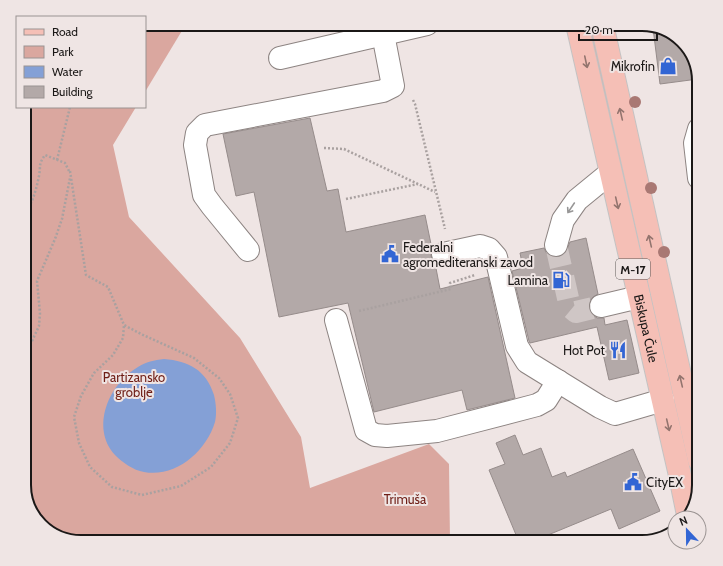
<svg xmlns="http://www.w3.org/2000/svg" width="723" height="566" font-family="Cabin,sans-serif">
<rect width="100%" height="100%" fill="#efe5e4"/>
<g fill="#daa79f">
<polygon points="145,24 186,24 145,92"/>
<polygon points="585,24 593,24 698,488 694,499"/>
<polygon points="24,107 136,107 113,145 129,217 240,338 301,437 310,488 429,444 449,464 450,542 81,542 44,528 24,488"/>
</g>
<path fill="#84a0d6" d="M 164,359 C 189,361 206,370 214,395 C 216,403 217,414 215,422 C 206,452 175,478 144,472 C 133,470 123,463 115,455 C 90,427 109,384 138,367 C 146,362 154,360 164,359 Z"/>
<g fill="#b3a9a8" stroke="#968c8b">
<polygon points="653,28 679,38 693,56 698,79 660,84"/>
<polygon points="310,118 327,191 338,189 346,232 425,215 432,249 431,256 435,263 440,289 488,277 515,398 467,410 462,390 374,412 348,303 279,317 254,192 236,196 223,134"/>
<polygon points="586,238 598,294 593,297 589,302 589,309 592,314 597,318 604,318 605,325 627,320 639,373 609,380 597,327 530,343 529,341 512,271 523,268 520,253 544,248 547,254 552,257 559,257 565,254 570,242"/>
<polygon points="515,435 523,455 541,448 552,477 565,472 567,477 633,449 660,511 619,529 611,509 531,542 519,542 489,470 505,464 496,443"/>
</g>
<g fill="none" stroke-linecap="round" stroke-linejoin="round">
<polyline stroke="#cfc6c5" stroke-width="22" stroke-dasharray="22 11" stroke-linecap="butt" points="556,245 570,307 576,312 601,306"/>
<g stroke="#8d8482" stroke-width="24">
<g id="minor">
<polyline points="280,58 427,24"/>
<polyline points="699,178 695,143 699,129"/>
<polyline points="556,245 563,220 577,200 610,173"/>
<polyline points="248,250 212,206 204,195 195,145 197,133 205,125 383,91 393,86 383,34"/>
<polyline points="443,254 480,246 489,249 496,257 517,346 527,362 600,407 615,414 663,400"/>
<polyline points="601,306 639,297"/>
<polyline points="336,320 366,430 375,435 387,436 437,431 537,405 546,400 558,381"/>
</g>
</g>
<g stroke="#c4c3c3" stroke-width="24">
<g id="major">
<path id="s1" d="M 577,24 L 679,471 L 688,515"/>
<polyline points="602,24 699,460"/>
</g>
</g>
<g stroke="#a9a1a0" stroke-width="2.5" stroke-dasharray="2 2" stroke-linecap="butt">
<polyline points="413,100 415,104 445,229"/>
<polyline points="324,148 344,149 435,192"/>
<polyline points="57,160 70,107"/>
<polyline points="70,171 86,275 108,287 124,325 141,334 194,358 219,378 230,394 238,418 230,443 211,467 181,486 142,495 112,487 90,467 79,443 74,417 81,396 94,373 113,355 123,338 124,325"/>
<polyline points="346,199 418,184"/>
<path d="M 24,214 C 33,203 36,190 39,176 C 41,165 38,165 45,155 L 65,163 L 70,173"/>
<polyline points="359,311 451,289 450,283 475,275"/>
<polyline points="24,350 32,341 39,326 40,313 37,281 55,239 62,219 70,178"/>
</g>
<use href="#minor" stroke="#fff" stroke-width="22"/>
<use href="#major" stroke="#f5bfb6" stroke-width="22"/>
</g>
<g fill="#a97873">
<circle cx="635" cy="102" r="6"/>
<circle cx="651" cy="188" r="6"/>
<circle cx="664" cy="252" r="6"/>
</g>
<defs><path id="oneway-shaft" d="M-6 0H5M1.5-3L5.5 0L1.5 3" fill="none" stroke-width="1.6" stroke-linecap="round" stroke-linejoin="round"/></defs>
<g stroke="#93746e">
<use href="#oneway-shaft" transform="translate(586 62) rotate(78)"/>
<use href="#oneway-shaft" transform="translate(621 114) rotate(-103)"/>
<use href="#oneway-shaft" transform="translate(617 203) rotate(77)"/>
<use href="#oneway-shaft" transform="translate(650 241) rotate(-103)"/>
<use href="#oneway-shaft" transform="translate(681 381) rotate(-103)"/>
<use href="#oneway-shaft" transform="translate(668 425) rotate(77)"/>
</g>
<use stroke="#989797" href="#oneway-shaft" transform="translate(571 208) rotate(124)"/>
<defs>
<g id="shop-bare" transform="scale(1.38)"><path d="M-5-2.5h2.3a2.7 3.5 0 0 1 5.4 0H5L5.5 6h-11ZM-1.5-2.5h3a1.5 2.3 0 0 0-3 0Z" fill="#3265d4" stroke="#efe5e4" stroke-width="2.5" paint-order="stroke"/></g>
<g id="civic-bare" transform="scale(1.38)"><path d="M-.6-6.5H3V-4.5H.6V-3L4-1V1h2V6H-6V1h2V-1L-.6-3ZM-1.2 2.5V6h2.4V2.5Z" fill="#3265d4" stroke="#efe5e4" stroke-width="2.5" paint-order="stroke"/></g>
<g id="fuel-bare" transform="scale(1.38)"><path d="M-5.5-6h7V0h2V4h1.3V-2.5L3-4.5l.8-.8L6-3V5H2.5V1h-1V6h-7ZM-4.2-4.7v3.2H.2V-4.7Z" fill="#3265d4" stroke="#efe5e4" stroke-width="2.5" paint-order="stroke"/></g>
<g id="restaurant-bare" transform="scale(1.38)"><path d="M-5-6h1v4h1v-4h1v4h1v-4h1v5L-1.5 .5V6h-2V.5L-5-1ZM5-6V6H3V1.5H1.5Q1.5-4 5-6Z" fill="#3265d4" stroke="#efe5e4" stroke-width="2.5" paint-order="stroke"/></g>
</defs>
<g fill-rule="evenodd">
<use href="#shop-bare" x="668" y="66"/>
<use href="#civic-bare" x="390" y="254"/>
<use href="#fuel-bare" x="561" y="280"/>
<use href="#restaurant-bare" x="618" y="350"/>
<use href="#civic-bare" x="633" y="482"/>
</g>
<g text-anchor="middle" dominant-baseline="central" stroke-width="4" stroke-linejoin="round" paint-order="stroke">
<rect fill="#efe5e4" stroke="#5b5654" stroke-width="1" x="616" y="259" width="34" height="20" rx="3"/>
<g font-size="12" font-weight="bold" fill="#1b1817">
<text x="633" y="269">M-17</text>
</g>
<g font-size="13" fill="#1b1817" stroke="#efe5e4" text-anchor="end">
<text x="655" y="66">Mikrofin</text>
<text x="403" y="247" text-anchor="start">Federalni<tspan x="403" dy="15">agromediteranski zavod</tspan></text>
<text x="548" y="280">Lamina</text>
<text x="605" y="350">Hot Pot</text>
<text x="646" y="482" text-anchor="start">CityEX</text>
</g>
<g font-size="13" fill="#1b1817" stroke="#efe5e4">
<text stroke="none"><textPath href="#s1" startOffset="312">Biskupa Čule</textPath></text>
</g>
<g font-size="13" fill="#6f1e16" stroke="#efe5e4">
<text x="134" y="377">Partizansko<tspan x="134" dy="15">groblje</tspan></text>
<text x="405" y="499">Trimuša</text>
</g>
</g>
<path d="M0 0H723V566H0ZM81 31H642A50 50 0 0 1 692 81V485A50 50 0 0 1 642 535H81A50 50 0 0 1 31 485V81A50 50 0 0 1 81 31Z" fill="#efe5e4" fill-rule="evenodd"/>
<path fill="none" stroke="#1b1817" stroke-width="2" d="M81 31H642A50 50 0 0 1 692 81V485A50 50 0 0 1 642 535H81A50 50 0 0 1 31 485V81A50 50 0 0 1 81 31Z"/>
<rect x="16" y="16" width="130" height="92" fill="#efe5e4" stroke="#9a9392"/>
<rect x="24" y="29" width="20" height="6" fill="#f5bfb6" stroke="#9a9392"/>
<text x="52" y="36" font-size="12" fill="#1b1817">Road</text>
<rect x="24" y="46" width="20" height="12" fill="#daa79f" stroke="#9a9392"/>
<text x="52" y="56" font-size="12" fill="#1b1817">Park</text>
<rect x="24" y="66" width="20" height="12" fill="#84a0d6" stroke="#9a9392"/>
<text x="52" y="76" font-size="12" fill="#1b1817">Water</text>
<rect x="24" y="86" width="20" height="12" fill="#b3a9a8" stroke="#9a9392"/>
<text x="52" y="96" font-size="12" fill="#1b1817">Building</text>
<g transform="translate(687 530) rotate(338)"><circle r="19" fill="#efe5e4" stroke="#9a9392"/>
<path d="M0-3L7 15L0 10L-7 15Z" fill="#3265d4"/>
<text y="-6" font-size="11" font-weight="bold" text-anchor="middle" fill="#1b1817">N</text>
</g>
<path d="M579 34v6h78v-6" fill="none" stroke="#1b1817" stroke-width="2"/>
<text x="585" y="34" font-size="12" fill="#1b1817" stroke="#efe5e4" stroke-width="3" paint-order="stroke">20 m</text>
</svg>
